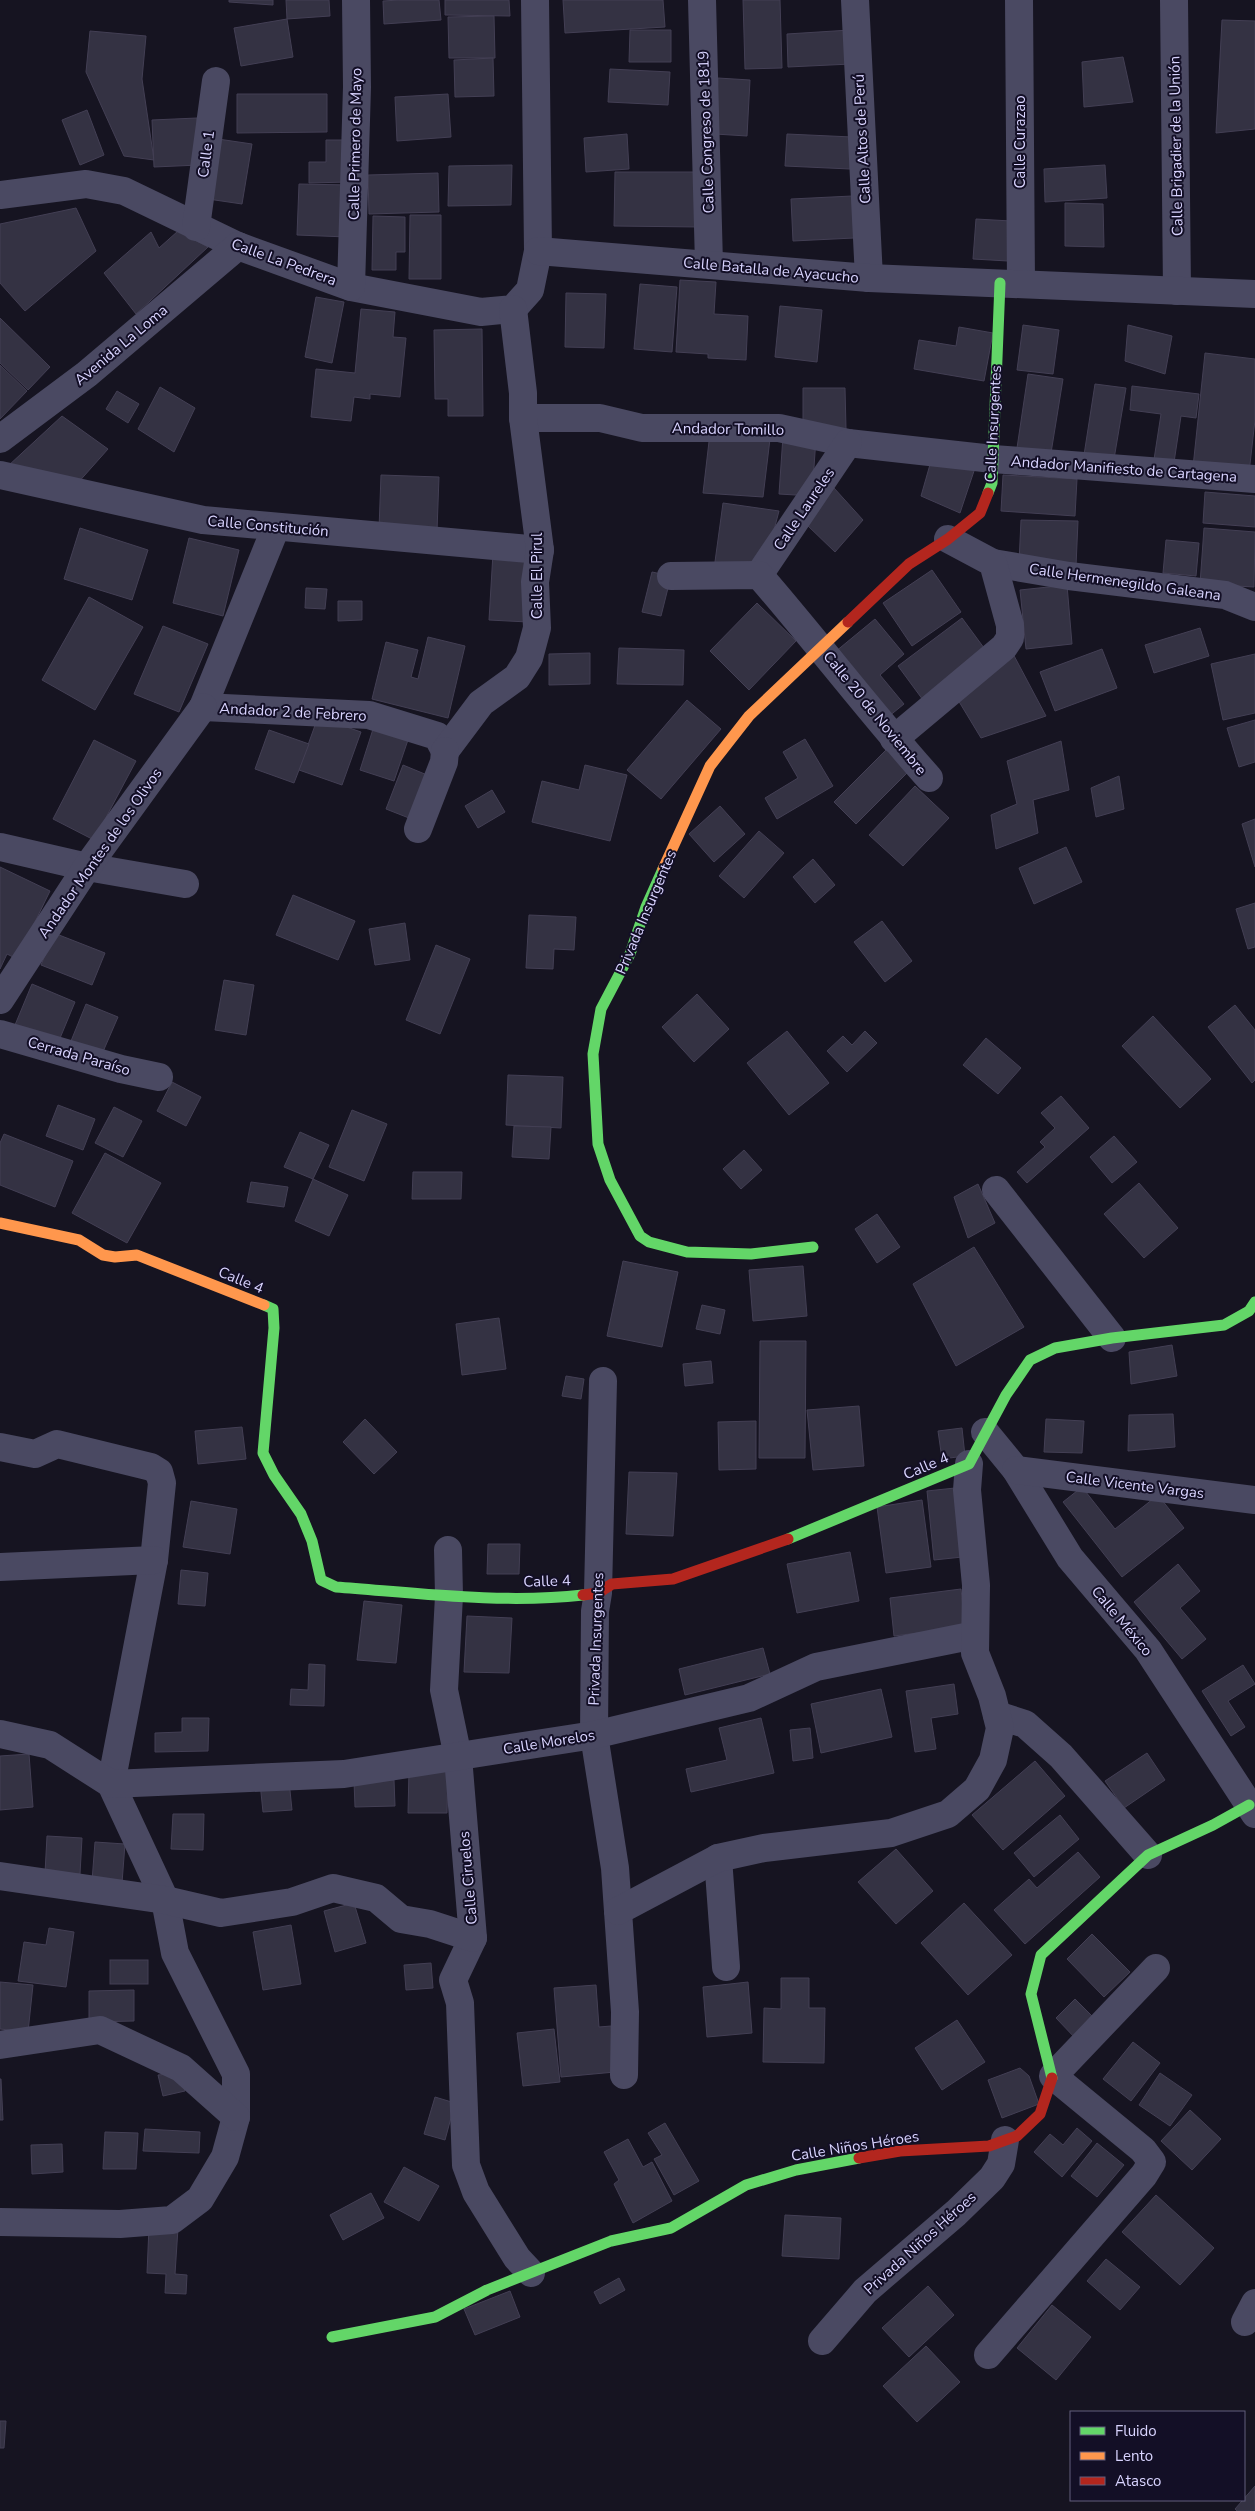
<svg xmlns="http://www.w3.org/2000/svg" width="1255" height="2511" font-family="'Nunito Sans',sans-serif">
<rect width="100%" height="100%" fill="#161421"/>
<g fill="#343243" stroke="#433f54">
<polygon points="229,0 273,0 273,5 229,2"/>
<polygon points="286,0 329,0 330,16 287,19"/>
<polygon points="399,0 439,0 441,20 384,24 383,1"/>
<polygon points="445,0 509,0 510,16 445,15"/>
<polygon points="563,0 663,0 665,27 565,33"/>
<polygon points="743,0 780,0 782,68 745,69"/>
<polygon points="494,16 495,58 449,58 448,17"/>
<polygon points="287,19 293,57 241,66 234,28"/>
<polygon points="1222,20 1255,21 1255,129 1216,133"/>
<polygon points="630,30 671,30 671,62 629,62"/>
<polygon points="850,30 851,64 788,67 787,34"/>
<polygon points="90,31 146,36 142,79 154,160 124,156 86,72"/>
<polygon points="1123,57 1133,102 1084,107 1082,62"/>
<polygon points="493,58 494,96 455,97 454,60"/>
<polygon points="610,69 670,72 668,105 608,102"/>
<polygon points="718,78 750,80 747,136 715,134"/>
<polygon points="237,94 327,94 327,132 237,133"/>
<polygon points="448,94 451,137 397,141 395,97"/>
<polygon points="87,110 104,155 80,165 62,120"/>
<polygon points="197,118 199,165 154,167 152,120"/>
<polygon points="627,134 629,169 586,172 584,138"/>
<polygon points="787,134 852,137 850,169 785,166"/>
<polygon points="218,139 252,144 242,204 208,199"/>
<polygon points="326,140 348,140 348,182 309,183 309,162 326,162"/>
<polygon points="512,165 511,205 448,206 449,166"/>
<polygon points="1105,165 1107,198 1045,202 1044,169"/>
<polygon points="615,172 701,172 700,227 614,226"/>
<polygon points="438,173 439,212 369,214 368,175"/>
<polygon points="299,184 349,185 347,237 297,235"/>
<polygon points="852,196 854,238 793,241 791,199"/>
<polygon points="1065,203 1103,204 1104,247 1065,246"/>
<polygon points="76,208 96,251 25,311 0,283 0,224"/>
<polygon points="410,215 441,215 441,279 409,279"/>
<polygon points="373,216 405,217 405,252 396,252 396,270 372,270"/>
<polygon points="976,219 1011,221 1008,261 973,259"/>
<polygon points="178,231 208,247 136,314 104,273 151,232 159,248"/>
<polygon points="680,280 716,282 714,314 748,316 746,360 708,358 708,354 676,352"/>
<polygon points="640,284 677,287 672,352 634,349"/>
<polygon points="566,293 606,294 604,348 565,347"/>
<polygon points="316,297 344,302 332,363 305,357"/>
<polygon points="780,306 822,310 817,362 775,357"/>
<polygon points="361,309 395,312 393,337 406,338 400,397 370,394 370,399 354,397 351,421 311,417 316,369 355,373"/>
<polygon points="0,318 50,367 28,390 0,363"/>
<polygon points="1023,325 1059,330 1053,374 1017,370"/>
<polygon points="1128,325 1172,336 1165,374 1125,361"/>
<polygon points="959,327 993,333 984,381 914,369 919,340 956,346"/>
<polygon points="482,329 483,416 448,416 448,399 435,399 434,330"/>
<polygon points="1205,353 1255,359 1255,420 1249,473 1193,467"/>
<polygon points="0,365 27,391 0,419"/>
<polygon points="1028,374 1063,379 1051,453 1017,448"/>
<polygon points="1095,384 1126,388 1114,459 1084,455"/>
<polygon points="1132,386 1199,394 1196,418 1181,416 1173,469 1153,466 1161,414 1130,410"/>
<polygon points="160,387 195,408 174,452 138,429"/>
<polygon points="803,388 845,388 846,429 803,429"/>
<polygon points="117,391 139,404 128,423 106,409"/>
<polygon points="62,416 108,449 76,485 8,466"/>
<polygon points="710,433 770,439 763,497 703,493"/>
<polygon points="783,436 816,438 812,496 779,494"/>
<polygon points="931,461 976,465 960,513 921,496"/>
<polygon points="381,475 439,477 437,531 379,529"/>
<polygon points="1003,475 1077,479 1075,516 1001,511"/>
<polygon points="834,488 863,520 835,552 807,525"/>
<polygon points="1205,492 1255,496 1255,527 1203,523"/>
<polygon points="723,503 779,511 768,553 752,570 714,569"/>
<polygon points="1021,520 1078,521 1076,566 1019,563"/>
<polygon points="80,528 148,550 132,600 64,579"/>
<polygon points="1204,528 1255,532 1254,587 1200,584"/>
<polygon points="189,538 239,550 223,616 173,603"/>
<polygon points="1166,540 1199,543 1196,576 1163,573"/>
<polygon points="493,553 532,555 528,622 489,620"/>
<polygon points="932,570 961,612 912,646 883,603"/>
<polygon points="652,572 671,576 661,616 642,612"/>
<polygon points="1067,585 1072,644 1026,649 1020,590"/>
<polygon points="306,588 327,589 325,609 305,608"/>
<polygon points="89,597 143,627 95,710 42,680"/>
<polygon points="338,601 362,601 362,620 338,621"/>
<polygon points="757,603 796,641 749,690 710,651"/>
<polygon points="962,618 987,652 923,700 898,666"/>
<polygon points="875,619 904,654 880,675 904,704 888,717 835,652"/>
<polygon points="163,626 208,644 179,712 134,694"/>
<polygon points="1200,628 1209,656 1154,673 1145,645"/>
<polygon points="428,637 465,646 448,718 372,699 386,642 418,650 411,677 418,679"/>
<polygon points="619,648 684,650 683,685 617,684"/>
<polygon points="1102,649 1117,688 1055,711 1040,672"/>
<polygon points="1011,650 1046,716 981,738 955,695"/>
<polygon points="590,653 590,684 549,685 549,654"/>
<polygon points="1255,654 1255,713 1223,720 1211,664"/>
<polygon points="687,700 721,729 661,799 627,770"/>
<polygon points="318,717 361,732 342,785 299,770"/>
<polygon points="1255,720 1255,762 1239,767 1227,728"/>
<polygon points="374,726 409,737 394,781 360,770"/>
<polygon points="269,730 309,744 294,783 255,769"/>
<polygon points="805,739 833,786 777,819 765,798 798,778 783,752"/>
<polygon points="94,740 136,761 94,840 53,819"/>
<polygon points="1061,741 1069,790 1033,800 1038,833 996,849 991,815 1017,804 1007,761"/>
<polygon points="889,747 911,769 856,824 834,802"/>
<polygon points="403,765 432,777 414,820 386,809"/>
<polygon points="585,765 627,775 610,841 532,822 542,781 579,790"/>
<polygon points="1119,776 1124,809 1096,817 1091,788"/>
<polygon points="915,786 949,818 903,866 869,835"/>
<polygon points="492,790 505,812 478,828 465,806"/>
<polygon points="720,806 745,834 714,862 689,834"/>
<polygon points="1255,819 1255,867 1242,824"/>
<polygon points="759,831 784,853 744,898 719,876"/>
<polygon points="1066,847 1082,882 1034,904 1019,868"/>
<polygon points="813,859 835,885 815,903 793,877"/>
<polygon points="0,867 50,891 17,959 7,954 0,969"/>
<polygon points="293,895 355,921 338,960 276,935"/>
<polygon points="1255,903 1255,947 1248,949 1236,909"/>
<polygon points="529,915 576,917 574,950 554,949 553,969 526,968"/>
<polygon points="882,921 912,961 885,982 854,942"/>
<polygon points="405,923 410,960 375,965 369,929"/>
<polygon points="54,933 105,953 92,985 41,965"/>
<polygon points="436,945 470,959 440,1034 406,1020"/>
<polygon points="224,980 254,985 246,1035 215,1030"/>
<polygon points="32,984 75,1002 58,1043 15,1025"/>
<polygon points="697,994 729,1029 694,1062 662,1027"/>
<polygon points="86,1004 118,1017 102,1054 71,1041"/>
<polygon points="1235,1005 1255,1030 1255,1080 1252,1083 1208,1027"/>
<polygon points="1153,1016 1211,1079 1180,1108 1122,1046"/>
<polygon points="787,1031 829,1083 789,1115 747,1063"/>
<polygon points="865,1031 877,1043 847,1072 827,1051 843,1036 852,1045"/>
<polygon points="986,1038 1021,1068 998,1094 963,1065"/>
<polygon points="508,1075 563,1077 561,1128 506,1125"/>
<polygon points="172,1082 201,1097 186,1126 157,1111"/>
<polygon points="1061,1096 1089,1128 1027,1183 1017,1172 1045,1147 1040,1142 1055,1128 1041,1113"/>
<polygon points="58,1105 95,1119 83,1150 46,1136"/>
<polygon points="114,1107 142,1121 123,1157 95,1143"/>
<polygon points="352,1110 387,1124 364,1181 329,1167"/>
<polygon points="514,1126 551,1127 549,1159 512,1157"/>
<polygon points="300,1132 329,1145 313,1179 284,1167"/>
<polygon points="4,1134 73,1161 55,1207 0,1185 0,1143"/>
<polygon points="1114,1136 1137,1162 1112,1183 1090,1157"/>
<polygon points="744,1150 762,1170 741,1189 723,1169"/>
<polygon points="105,1153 161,1183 127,1243 72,1213"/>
<polygon points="413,1172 462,1172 461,1199 412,1199"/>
<polygon points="313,1179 348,1195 329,1236 295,1221"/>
<polygon points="251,1182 288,1187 284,1207 247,1202"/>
<polygon points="1139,1183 1178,1228 1144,1258 1104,1214"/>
<polygon points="978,1184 995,1223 968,1238 954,1197"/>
<polygon points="877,1214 900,1247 877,1263 855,1229"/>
<polygon points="974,1247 1024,1327 956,1366 913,1284"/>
<polygon points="623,1261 678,1272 662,1347 607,1336"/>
<polygon points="803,1266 807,1316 753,1321 749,1270"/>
<polygon points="702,1305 725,1310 720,1334 696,1329"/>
<polygon points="499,1318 506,1369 462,1375 456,1324"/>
<polygon points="760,1341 806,1341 805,1458 759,1458"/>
<polygon points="1172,1345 1177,1376 1131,1384 1129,1352"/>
<polygon points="711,1361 713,1383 685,1386 683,1364"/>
<polygon points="566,1376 584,1379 581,1399 562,1396"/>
<polygon points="859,1406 864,1466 813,1470 807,1410"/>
<polygon points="1173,1414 1175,1447 1128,1451 1129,1415"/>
<polygon points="365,1419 397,1452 374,1474 343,1442"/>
<polygon points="1046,1419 1084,1421 1082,1453 1044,1452"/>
<polygon points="756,1421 756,1469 719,1470 718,1422"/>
<polygon points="242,1427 246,1459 198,1464 195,1431"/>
<polygon points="962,1428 965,1456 942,1459 938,1431"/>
<polygon points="629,1472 677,1473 673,1536 626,1534"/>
<polygon points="964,1487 972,1556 934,1560 927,1491"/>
<polygon points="1082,1487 1115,1529 1158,1495 1184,1528 1122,1577 1063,1502"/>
<polygon points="922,1500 931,1567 886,1573 877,1507"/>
<polygon points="191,1501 237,1509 230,1554 183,1547"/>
<polygon points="488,1544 520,1544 519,1574 487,1574"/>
<polygon points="850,1552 859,1601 797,1613 787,1564"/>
<polygon points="1178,1564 1200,1591 1180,1608 1206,1639 1182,1659 1134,1602"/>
<polygon points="181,1570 208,1573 205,1606 178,1604"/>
<polygon points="961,1589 965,1627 894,1636 890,1598"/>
<polygon points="364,1601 402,1605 396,1663 357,1660"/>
<polygon points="467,1616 512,1618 509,1673 464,1672"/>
<polygon points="763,1648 770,1674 685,1695 679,1669"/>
<polygon points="309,1664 325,1665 324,1706 290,1705 291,1689 308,1690"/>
<polygon points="1243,1665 1255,1684 1228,1701 1245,1727 1231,1736 1202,1691"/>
<polygon points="954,1684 958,1714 931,1718 936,1749 915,1752 906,1691"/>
<polygon points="881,1689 892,1737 821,1753 811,1704"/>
<polygon points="182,1718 209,1718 208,1751 155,1752 155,1733 182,1732"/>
<polygon points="761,1718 774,1773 691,1792 686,1769 727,1760 719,1728"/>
<polygon points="810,1728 813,1758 793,1761 790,1730"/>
<polygon points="1147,1753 1165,1780 1124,1808 1105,1781"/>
<polygon points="29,1754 33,1807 0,1810 0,1756"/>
<polygon points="1035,1761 1065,1796 1003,1850 972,1815"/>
<polygon points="409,1770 448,1771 447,1813 408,1813"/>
<polygon points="394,1780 395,1806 355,1807 354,1781"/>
<polygon points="289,1781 292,1810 263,1812 260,1783"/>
<polygon points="173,1814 204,1814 203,1850 171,1849"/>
<polygon points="1060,1815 1079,1839 1034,1877 1014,1853"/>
<polygon points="47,1836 82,1838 80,1874 45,1873"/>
<polygon points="95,1842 125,1844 122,1883 92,1881"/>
<polygon points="896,1849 933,1891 896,1924 858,1882"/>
<polygon points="1078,1852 1100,1877 1025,1944 994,1910 1029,1879 1037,1888"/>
<polygon points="354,1903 366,1943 335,1952 324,1911"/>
<polygon points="964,1903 1012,1955 968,1995 921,1943"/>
<polygon points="291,1925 301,1984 263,1990 253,1932"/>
<polygon points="49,1928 74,1932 66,1987 18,1981 24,1942 46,1945"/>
<polygon points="1092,1934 1130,1972 1104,1997 1067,1959"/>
<rect x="110" y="1960" width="38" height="24"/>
<polygon points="431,1963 433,1988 406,1990 404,1965"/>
<polygon points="781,1978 809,1978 809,2008 825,2008 824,2063 763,2062 764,2008 781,2009"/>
<polygon points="0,1982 33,1985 28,2032 0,2029"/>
<polygon points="748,1982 752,2033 707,2037 703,1987"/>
<polygon points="596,1985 599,2027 611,2026 615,2072 561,2077 554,1988"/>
<polygon points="134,1990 134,2021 89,2022 89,1991"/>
<polygon points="1075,1999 1097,2021 1077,2040 1056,2018"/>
<polygon points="957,2020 985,2062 942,2090 915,2048"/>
<polygon points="554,2029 560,2082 523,2086 517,2033"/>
<polygon points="1133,2042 1160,2063 1131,2101 1103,2079"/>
<polygon points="1020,2068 1029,2076 1039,2104 1002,2118 988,2080"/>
<polygon points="180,2073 185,2091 163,2096 158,2075"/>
<polygon points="1160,2073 1192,2095 1170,2126 1139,2105"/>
<polygon points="1,2079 3,2120 0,2120 0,2079"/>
<polygon points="435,2097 455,2103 445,2140 424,2134"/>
<polygon points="1190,2110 1221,2139 1192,2170 1161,2141"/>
<polygon points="665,2123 699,2181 674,2195 654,2159 662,2155 648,2133"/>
<polygon points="1077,2128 1092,2141 1062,2177 1034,2152 1050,2134 1063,2145"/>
<polygon points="145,2129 200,2132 199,2153 143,2151"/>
<polygon points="105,2132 138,2133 136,2169 103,2169"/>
<polygon points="628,2139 643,2167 652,2162 672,2201 633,2223 614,2184 619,2180 604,2152"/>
<polygon points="1097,2143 1124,2165 1097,2197 1071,2176"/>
<polygon points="62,2144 63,2172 32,2174 31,2145"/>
<polygon points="404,2167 439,2186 419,2221 384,2202"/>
<polygon points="371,2193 384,2218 343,2240 330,2215"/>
<polygon points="1156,2195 1214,2248 1180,2285 1122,2232"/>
<polygon points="785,2215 841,2218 839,2259 782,2256"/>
<polygon points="149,2227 178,2228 175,2274 187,2275 186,2294 165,2293 166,2274 147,2273"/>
<polygon points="1106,2259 1140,2287 1120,2310 1087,2281"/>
<polygon points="619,2278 625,2290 600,2304 594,2292"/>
<polygon points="928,2286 954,2315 909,2357 882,2328"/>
<polygon points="510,2291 520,2317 475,2335 464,2309"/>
<polygon points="1052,2305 1091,2337 1056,2380 1017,2348"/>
<polygon points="926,2346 960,2382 917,2422 883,2386"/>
<polygon points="0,2421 6,2421 4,2448 0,2448"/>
<polygon points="1255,2486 1255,2511 1237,2511 1235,2509"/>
</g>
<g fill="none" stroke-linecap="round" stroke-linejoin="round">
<g stroke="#4a4962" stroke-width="28">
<polyline points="702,0 709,264"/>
<polyline points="855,0 869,278"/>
<polyline points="1019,0 1021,284"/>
<polyline points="1174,0 1177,291"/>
<polyline points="0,195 86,184 124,191 238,246 351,287 481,312 513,309 530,290 538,251 535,0"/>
<polyline points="196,227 216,81"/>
<polyline points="538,251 869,278 1255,294"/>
<polyline points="351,287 357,87 356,0"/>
<polyline points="523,418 600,418 642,428 779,428 848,443 993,459 1255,479"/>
<polyline points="0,439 87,374 238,246"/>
<polyline points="0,475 203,520 540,550"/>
<polyline points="276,527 203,707 369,715 437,736 445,751"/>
<polyline points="993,563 1069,576 1225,595 1255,607"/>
<polyline points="759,575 848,443"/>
<path d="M 671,576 L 759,575 C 817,642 870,712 929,778"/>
<polyline points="894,739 1004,647 1010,638 1010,625 993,563 948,539"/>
<polyline points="445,751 481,703 517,677 529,658 537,628 535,582 540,550 523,418 523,393 513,309"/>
<polyline points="418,829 444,762 445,751"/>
<polyline points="0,847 87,867 185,884"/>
<polyline points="0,1000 87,867 203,707"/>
<polyline points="0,1034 121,1069 159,1077"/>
<polyline points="996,1190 1112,1338"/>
<polyline points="603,1381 598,1593 595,1611 594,1735 615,1868 625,2012 624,2075"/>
<polyline points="985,1432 1016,1470 1070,1558 1148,1650 1255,1814"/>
<polyline points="0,1447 35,1454 57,1444 151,1467 159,1472 162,1483 154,1560 111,1784 165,1900 175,1953 236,2074 236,2117 225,2157 200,2199 172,2220 120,2224 0,2222"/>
<polyline points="1016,1470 1255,1500"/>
<polyline points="448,1550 449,1596 444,1690 458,1757 473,1938 453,1980 460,2003 466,2165 476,2192 517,2258 531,2273"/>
<polyline points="0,1567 154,1560"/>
<polyline points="997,1715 1025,1724 1061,1756 1148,1855"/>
<polyline points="0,1734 50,1745 111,1784 344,1774 594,1735 749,1698 816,1667 975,1635"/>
<polyline points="718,1858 726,1967"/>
<polyline points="0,1876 165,1900 221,1913 292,1902 333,1888 376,1898 401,1919 430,1924 473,1938"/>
<polyline points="618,1911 718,1858 764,1848 891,1833 948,1814 977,1789 993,1760 1000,1728 992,1696 975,1653 976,1585 967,1490 969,1464"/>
<polyline points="0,2045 100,2030 181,2068 236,2117"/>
<polyline points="1245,2322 1255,2303"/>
<polyline points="822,2341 865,2291 956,2213 992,2178 1001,2164 1005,2140"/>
<polyline points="988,2355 1144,2175 1152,2162 1143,2150 1053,2076 1156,1968"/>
</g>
<g stroke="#63d668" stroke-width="11">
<polyline points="988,493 992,483 1000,283"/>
<polyline points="663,869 646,907 630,954 601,1009 593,1054 598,1144 610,1180 640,1236 649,1242 687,1252 751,1254 813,1247"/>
<path d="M 264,1305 L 273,1309 L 274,1328 L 263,1453 L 274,1475 L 301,1514 L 312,1541 L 321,1580 L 336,1587 C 417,1593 502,1604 583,1595"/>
<polyline points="788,1539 969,1464 1006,1395 1030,1360 1055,1348 1112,1338 1224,1325 1249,1311 1255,1302"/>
<polyline points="1052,2078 1031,1994 1041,1955 1148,1855 1213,1825 1249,1805"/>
<polyline points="332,2337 435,2317 487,2290 611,2241 671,2228 746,2185 796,2170 859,2158"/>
</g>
<g stroke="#ff974d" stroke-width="11">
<polyline points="663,869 710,766 749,716 848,622"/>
<polyline points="0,1223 79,1240 103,1255 115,1257 137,1255 264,1305"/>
</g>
<g stroke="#b3261e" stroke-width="11">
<polyline points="848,622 909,564 948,539 980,513 988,493"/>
<polyline points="583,1595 598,1593 612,1584 673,1579 788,1539"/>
<polyline points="859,2158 900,2151 989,2146 1017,2136 1040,2114 1052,2078"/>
</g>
</g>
<g text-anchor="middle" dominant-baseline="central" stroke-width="4" stroke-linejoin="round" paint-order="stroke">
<g font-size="15" fill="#d9d4ff" stroke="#130f26">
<text transform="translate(706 132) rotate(-92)">Calle Congreso de 1819</text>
<text transform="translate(862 139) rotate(-93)">Calle Altos de Perú</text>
<text transform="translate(1020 142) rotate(-90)">Calle Curazao</text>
<text transform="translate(355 144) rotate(-89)">Calle Primero de Mayo</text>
<text transform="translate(1176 146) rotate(-91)">Calle Brigadier de la Unión</text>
<text transform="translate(206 154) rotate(-82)">Calle 1</text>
<text transform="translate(284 262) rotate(20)">Calle La Pedrera</text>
<text transform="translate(771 270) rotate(5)">Calle Batalla de Ayacucho</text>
<text transform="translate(121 345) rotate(-40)">Avenida La Loma</text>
<text transform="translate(993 424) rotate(-87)">Calle Insurgentes</text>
<text transform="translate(728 429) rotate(1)">Andador Tomillo</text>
<text transform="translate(1124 469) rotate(4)">Andador Manifiesto de Cartagena</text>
<text transform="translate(804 509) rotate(-56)">Calle Laureles</text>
<text transform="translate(268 526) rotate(5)">Calle Constitución</text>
<text transform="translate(537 576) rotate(-90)">Calle El Pirul</text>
<text transform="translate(1125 582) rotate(8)">Calle Hermenegildo Galeana</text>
<text transform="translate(293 712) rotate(3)">Andador 2 de Febrero</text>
<text transform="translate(875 713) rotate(51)">Calle 20 de Noviembre</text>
<text transform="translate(100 853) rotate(-55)">Andador Montes de los Olivos</text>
<text transform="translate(646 912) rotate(-67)">Privada Insurgentes</text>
<text transform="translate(79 1056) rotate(16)">Cerrada Paraíso</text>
<text transform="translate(241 1280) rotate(22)">Calle 4</text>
<text transform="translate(926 1466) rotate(-23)">Calle 4</text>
<text transform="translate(1135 1485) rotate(7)">Calle Vicente Vargas</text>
<text transform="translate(547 1581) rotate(-2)">Calle 4</text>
<text transform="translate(1122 1621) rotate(50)">Calle México</text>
<text transform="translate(596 1639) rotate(-88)">Privada Insurgentes</text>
<text transform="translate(549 1742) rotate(-9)">Calle Morelos</text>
<text transform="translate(468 1878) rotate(-95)">Calle Ciruelos</text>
<text transform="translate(855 2146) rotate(-9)">Calle Niños Héroes</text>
<text transform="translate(920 2243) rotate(-42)">Privada Niños Héroes</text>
</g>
</g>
<rect x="1070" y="2411" width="175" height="90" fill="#130f26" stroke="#625e7d"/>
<rect x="1080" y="2427" width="25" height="8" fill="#63d668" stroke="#625e7d"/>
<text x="1115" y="2436" font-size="15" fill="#d9d4ff">Fluido</text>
<rect x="1080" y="2452" width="25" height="8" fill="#ff974d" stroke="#625e7d"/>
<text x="1115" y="2461" font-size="15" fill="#d9d4ff">Lento</text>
<rect x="1080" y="2477" width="25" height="8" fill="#b3261e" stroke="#625e7d"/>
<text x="1115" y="2486" font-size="15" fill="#d9d4ff">Atasco</text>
</svg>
